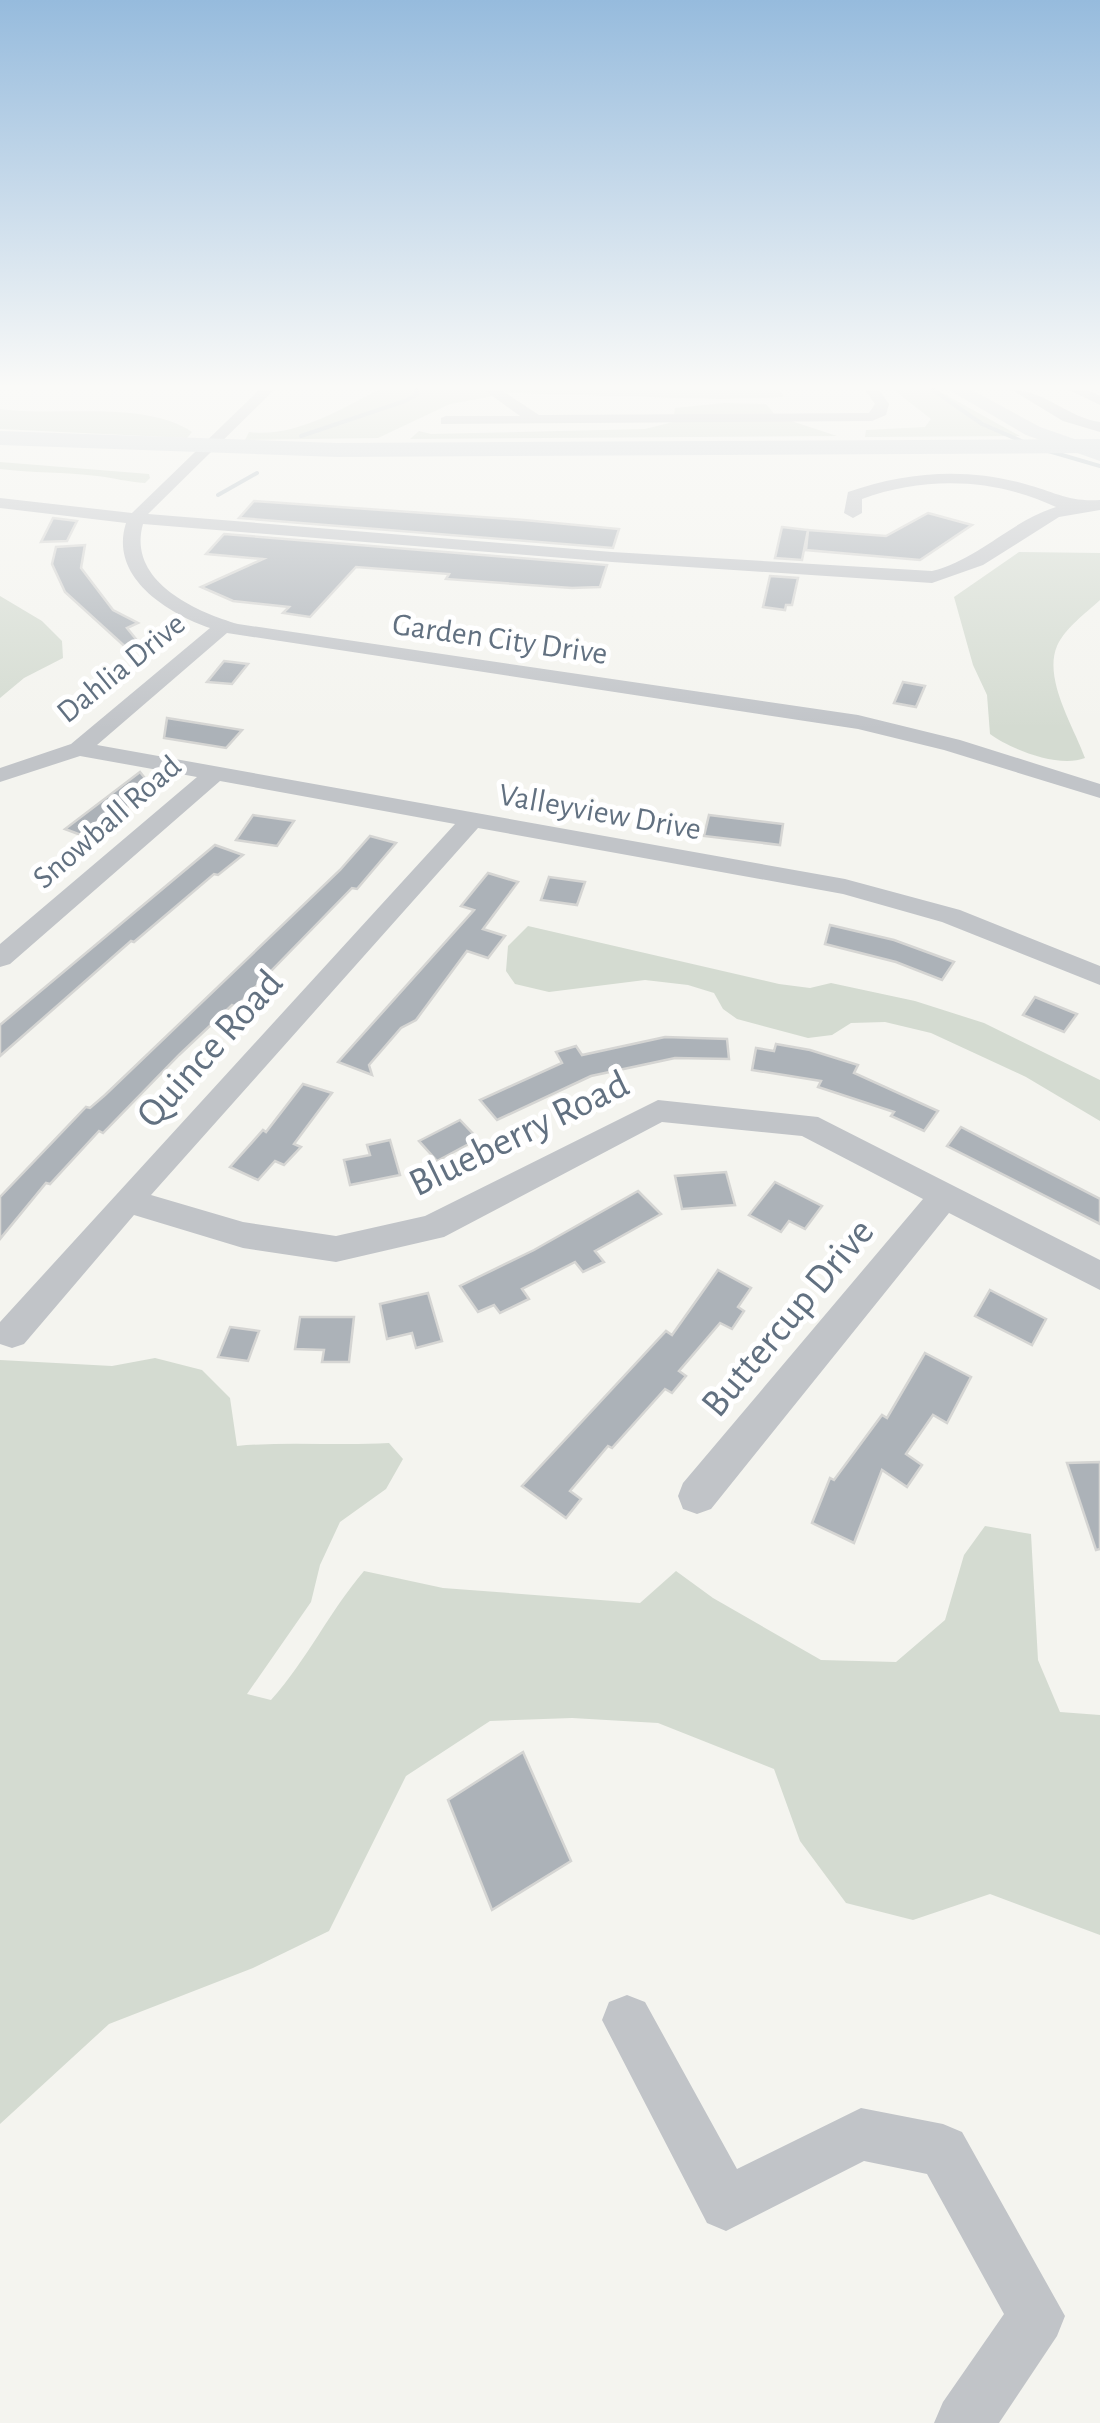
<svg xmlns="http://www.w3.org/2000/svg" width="1100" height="2423" font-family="'Alegreya Sans',sans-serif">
<rect width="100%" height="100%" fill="#f4f4ef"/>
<g fill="#d4dbd1">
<path d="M 378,390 L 779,390 L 784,397 L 720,399 L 510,393 L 450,404 L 378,438 L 245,440 L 249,432 C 293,438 340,410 378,390 Z"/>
<polygon points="894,390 937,390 1020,436 865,437 866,430 925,427 931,419"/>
<polygon points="724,403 766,404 776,416 837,436 410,439 419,431 431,434 645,429 673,422 675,408"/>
<path d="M 0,409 C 56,417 145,400 192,432 L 187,438 L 0,429 Z"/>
<path d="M 0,462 L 149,474 L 150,478 L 145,483 C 128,482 114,478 97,476 C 65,472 32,473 0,469 Z"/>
<path d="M 1019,552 L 1100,553 L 1100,600 C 1086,613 1065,628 1057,646 C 1043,679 1074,727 1085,758 C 1059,768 1012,750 990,734 L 987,695 L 973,665 L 954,597 Z"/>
<polygon points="0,596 42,621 62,641 63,658 24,678 0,698"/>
<polygon points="528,926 779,984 810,988 831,983 915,1001 984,1023 1100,1080 1100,1121 1026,1077 931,1033 885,1022 851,1023 832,1035 808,1038 737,1019 723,1009 714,993 688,985 645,980 549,992 515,984 506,971 508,946"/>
<path d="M 155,1358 L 202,1370 L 230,1398 L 237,1446 C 288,1441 338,1446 389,1443 L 403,1459 L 386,1489 L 340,1522 L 320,1565 L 311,1602 L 247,1694 L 271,1700 C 307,1660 329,1612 364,1571 L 443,1588 L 640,1603 L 676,1571 L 713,1598 L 821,1660 L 896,1662 L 945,1620 L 964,1555 L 985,1526 L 1031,1534 L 1038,1660 L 1060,1712 L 1100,1715 L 1100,1935 L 990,1894 L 913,1920 L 846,1903 L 800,1841 L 774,1769 L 658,1723 L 572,1718 L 490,1721 L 406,1776 L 329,1931 L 253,1968 L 109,2024 L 0,2124 L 0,1360 L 112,1366 Z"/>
</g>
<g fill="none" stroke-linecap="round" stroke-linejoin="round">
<g stroke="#bcc6cc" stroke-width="4">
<polyline points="933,390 982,424 1026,443"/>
<polyline points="301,436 405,401 417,395 416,390"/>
<polyline points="1045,450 1100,466"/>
<polyline points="218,495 257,473"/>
</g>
</g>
<g fill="#acb2b8" stroke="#d5d5d3" stroke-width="2.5">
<polygon points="254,501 524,520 619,529 613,548 239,518"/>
<polygon points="928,513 972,525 920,560 806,550 808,530 886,536"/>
<polygon points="53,518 77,521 67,541 41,542"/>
<polygon points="782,527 808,530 802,560 775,558"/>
<polygon points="224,534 607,565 600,587 572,588 446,579 449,574 356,567 310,617 283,613 289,607 233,601 201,587 263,559 206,554"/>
<polygon points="85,545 81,568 113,610 138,623 127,628 140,644 131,652 65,592 52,564 56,547"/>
<polygon points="770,576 798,578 792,605 786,605 785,610 763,607"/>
<polygon points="224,661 248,664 232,684 207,682"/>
<polygon points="903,682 925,686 916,707 894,703"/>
<polygon points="167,718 242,730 226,748 164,738"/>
<polygon points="140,772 152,787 89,838 65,829"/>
<polygon points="253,815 294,821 277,846 236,840"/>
<polygon points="709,815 783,824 780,845 704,836"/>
<polygon points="370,836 396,843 357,889 352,888 236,1007 232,1005 179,1055 103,1133 99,1131 50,1184 46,1183 0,1239 0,1197 86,1107 90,1108 105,1095 340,870"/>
<polygon points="215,845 243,855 218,875 214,874 134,942 131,941 0,1056 0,1025"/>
<polygon points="488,873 518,882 483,929 505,936 488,958 467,951 416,1020 401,1028 369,1065 372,1075 338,1062 474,910 461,906"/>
<polygon points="549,877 585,882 577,905 541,900"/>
<polygon points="830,925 894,940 954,962 942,980 896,962 825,944"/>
<polygon points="1035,997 1077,1014 1064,1032 1023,1015"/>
<polygon points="665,1037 727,1039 729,1059 675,1058 591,1076 497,1120 480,1100 562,1063 556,1052 576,1046 582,1055"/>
<polygon points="776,1044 810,1050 858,1065 854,1073 938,1111 924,1131 891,1116 894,1112 818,1087 821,1081 752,1070 756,1048 774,1051"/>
<polygon points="303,1084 332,1093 294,1144 301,1147 284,1165 275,1161 258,1180 230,1167 263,1130 266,1132"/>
<polygon points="460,1120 478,1139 437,1161 419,1141"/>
<polygon points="961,1127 1100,1199 1100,1224 947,1146"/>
<polygon points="390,1140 400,1175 350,1185 344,1160 370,1155 367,1145"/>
<polygon points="726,1172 735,1205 682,1209 675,1176"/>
<polygon points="775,1182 822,1206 805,1229 789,1221 781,1232 749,1215"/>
<polygon points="638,1191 661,1214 595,1251 604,1262 583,1272 575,1262 522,1289 529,1299 500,1313 494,1305 478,1312 460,1286 534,1250"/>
<polygon points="718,1270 751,1288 738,1307 744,1311 732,1329 720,1323 679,1371 686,1376 672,1393 665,1389 612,1448 608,1446 570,1491 581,1499 566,1518 522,1486 666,1331 672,1335"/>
<polygon points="990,1290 1046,1319 1032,1345 975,1316"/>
<polygon points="428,1293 442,1341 416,1348 412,1333 387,1339 380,1304"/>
<polygon points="300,1317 354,1317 349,1362 322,1362 324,1350 295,1349"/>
<polygon points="230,1327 259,1331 248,1361 218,1357"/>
<polygon points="925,1353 971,1377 947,1423 933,1415 906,1454 922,1465 907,1487 882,1470 854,1543 812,1523 830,1478 834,1480 882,1415 887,1418"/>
<polygon points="1100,1462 1100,1549 1096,1550 1067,1463"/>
<polygon points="523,1752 571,1861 492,1910 448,1800"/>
</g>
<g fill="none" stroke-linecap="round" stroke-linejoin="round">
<g fill="#c1c4c8" fill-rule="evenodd">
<path d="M 259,390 L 274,390 L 148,514 L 612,552 L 932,571 C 979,559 1011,521 1056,507 C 995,478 925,476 862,499 L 862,513 L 853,518 L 844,513 L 848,492 C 905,472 966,467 1025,484 C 1055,492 1068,502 1100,500 L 1100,510 L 1059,517 L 983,565 L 932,583 L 612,562 L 143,524 C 127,580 193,611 238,624 L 858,715 L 960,740 L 1100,784 L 1100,798 L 944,750 L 858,729 L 227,633 L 97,745 L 845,879 L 960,910 L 1100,966 L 1100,985 L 942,922 L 843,894 L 478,828 L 151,1195 L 243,1222 L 336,1236 L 425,1216 L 658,1100 L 818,1117 L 1100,1260 L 1100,1290 L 949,1213 L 711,1509 L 697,1514 L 683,1509 L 678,1496 L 683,1483 L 923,1199 L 802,1136 L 662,1122 L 444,1237 L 336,1262 L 243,1248 L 134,1215 L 24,1344 L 12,1348 L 0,1344 L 0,1322 L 455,824 L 220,781 L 10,964 L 0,967 L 0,944 L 197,777 L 80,756 L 0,782 L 0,768 L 71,744 L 210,628 C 165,612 109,576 126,523 L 0,508 L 0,498 L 132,513 Z"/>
<polygon points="484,390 501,390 539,415 869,413 875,404 865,390 879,390 889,404 886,415 872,421 441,424 441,418 446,416 520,416"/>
<path d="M 1012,390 C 1045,390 1067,417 1100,422 L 1100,432 L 1063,421 Z"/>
<polygon points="1069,390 1088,390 1100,396 1100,405"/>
<polygon points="627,1995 645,2002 737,2169 861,2108 943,2124 962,2132 1065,2316 1057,2336 999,2423 934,2423 943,2402 1004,2314 927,2174 864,2161 726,2231 707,2223 602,2020 609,2002"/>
</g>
<polygon fill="#d3d8dc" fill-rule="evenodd" points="949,390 972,390 1040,427 1100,448 1100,461 1026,435"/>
<polygon fill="#d3d8dc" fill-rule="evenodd" points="0,431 337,443 1100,439 1100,453 337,457 0,445"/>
</g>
<linearGradient id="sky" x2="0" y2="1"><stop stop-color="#96bbdd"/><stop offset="0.53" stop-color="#fafaf8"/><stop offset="1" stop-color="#fafaf8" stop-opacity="0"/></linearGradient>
<rect width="1100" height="729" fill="url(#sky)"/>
<g text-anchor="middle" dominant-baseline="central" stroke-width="10" stroke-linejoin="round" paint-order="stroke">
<g font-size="32" fill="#627181" stroke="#fff">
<text transform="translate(500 639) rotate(8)">Garden City Drive</text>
<text transform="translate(121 668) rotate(-39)">Dahlia Drive</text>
<text transform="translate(600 812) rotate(10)">Valleyview Drive</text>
<text transform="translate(107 822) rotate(-41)">Snowball Road</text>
</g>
<g font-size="40" fill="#627181" stroke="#fff">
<text transform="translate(210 1049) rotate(-48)">Quince Road</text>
<text transform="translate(519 1134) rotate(-26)">Blueberry Road</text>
<text transform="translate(788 1318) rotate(-50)">Buttercup Drive</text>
</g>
</g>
</svg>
